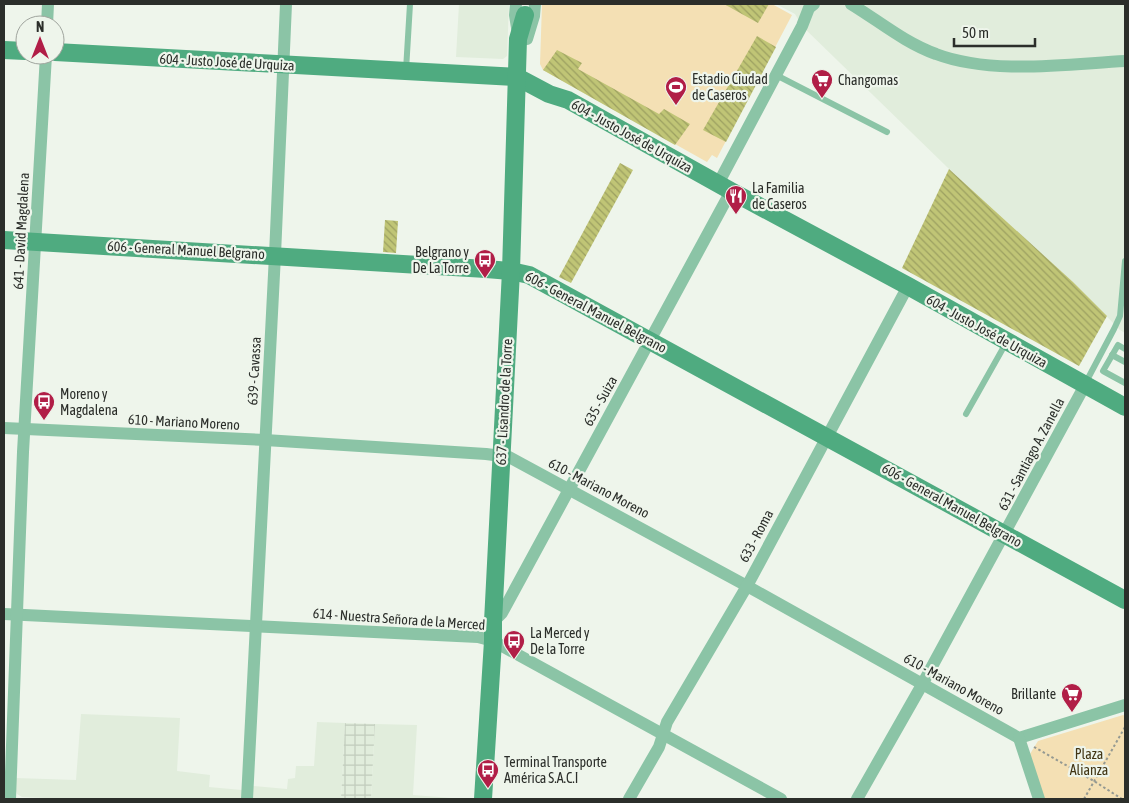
<svg xmlns="http://www.w3.org/2000/svg" width="1129" height="803" font-family="'Asap Condensed',sans-serif">
<defs>
<pattern id="industrial-grid" width="8" height="8" patternUnits="userSpaceOnUse" patternTransform="scale(1.25)"><rect width="8" height="8" fill="#e1eddc"/><path d="M0 4h8M4 0v8" fill="none" stroke="#c1ccbd"/></pattern>
<pattern id="building-back-hatch" width="6" height="6" patternUnits="userSpaceOnUse" patternTransform="scale(1.25)"><rect width="6" height="6" fill="#c0c576"/><path d="M-1 5l2 2M0 0l6 6M5-1l2 2" fill="none" stroke="#9ca061"/></pattern>
</defs>
<rect width="100%" height="100%" fill="#eef5eb"/>
<g fill="#e1eddc">
<polygon points="459,4 509,4 507,56 503,59 456,57"/>
<polygon points="776,4 1125,4 1125,333 1120,330 1073,282 947,167 802,26 795,14"/>
<polygon points="81,714 180,718 177,771 210,775 209,787 242,790 242,799 67,799 22,797 17,794 15,788 15,778 76,780"/>
<polygon points="317,722 345,723 341,799 252,799 253,786 287,789 288,779 295,778 296,766 314,766"/>
<polygon points="375,724 417,725 413,795 464,799 371,799"/>
</g>
<polygon fill="url(#industrial-grid)" points="345,723 375,724 371,799 341,799"/>
<g fill="#f4e0b4">
<polygon points="542,4 772,4 792,15 717,158 712,155 707,162 543,70 540,64"/>
<polygon points="1123,715 1125,716 1125,799 1044,799 1030,754 1038,741"/>
</g>
<g fill="url(#building-back-hatch)">
<polygon points="724,4 769,4 758,23"/>
<polygon points="757,36 776,47 726,142 703,130"/>
<polygon points="557,50 582,63 578,69 659,114 664,109 690,124 675,145 543,70"/>
<polygon points="620,163 633,170 571,283 559,277"/>
<polygon points="949,169 1073,282 1107,316 1079,366 902,268"/>
<polygon points="385,220 398,221 396,253 383,252"/>
</g>
<g fill="none" stroke-linecap="round" stroke-linejoin="round">
<g stroke="#949992" stroke-width="2" stroke-dasharray="2.5 2.5" stroke-linecap="butt">
<polyline points="1034,747 1094,781 1122,799"/>
<polyline points="1084,799 1125,727"/>
</g>
<g stroke="#8bc4a6" stroke-width="6">
<polyline points="406,70 410,4"/>
<polyline points="776,75 887,132"/>
<polyline points="1125,349 1118,345 1103,371 1125,383"/>
<polyline points="1112,355 1125,362"/>
<polyline points="1085,384 1114,329 1120,316 1125,261"/>
<polyline points="966,414 1006,343"/>
</g>
<g stroke="#8bc4a6" stroke-width="12">
<polyline points="516,4 515,15 518,34"/>
<path d="M 851,4 C 879,21 905,43 936,54 C 991,75 1067,64 1125,61"/>
<polyline points="47,25 48,4"/>
<polyline points="527,39 534,16 535,4"/>
<polyline points="718,184 802,26 809,8 814,4"/>
<polyline points="4,428 265,440 486,454 509,457 747,586 1019,738 1125,705"/>
<polyline points="4,614 478,637 493,641 781,799"/>
<polyline points="493,622 502,613 731,191"/>
<polyline points="1019,738 1039,799"/>
<polyline points="10,799 23,452 46,55"/>
<polyline points="247,799 275,255 286,4"/>
<polyline points="629,799 659,747 667,722 747,586 908,286"/>
<polyline points="857,799 923,683 1085,385"/>
</g>
<g stroke="#4fab80" stroke-width="18">
<polyline points="4,50 25,51"/>
<polyline points="55,52 517,77 549,94 568,100 731,191 908,286 1125,407"/>
<polyline points="4,240 486,269 511,271 529,275 1125,600"/>
<polyline points="483,799 493,641 493,622 511,271 518,39 525,15"/>
</g>
</g>
<defs>
<g id="supermarket-pin" transform="scale(1.125)"><path d="M0 17L-7.5 6A9.5 9.5 0 1 1 7.5 6Z" fill="#b11e47" stroke="#eef5eb"/><path d="M-6-5.5h2.5l.6 2H6L4.5 2H-2.5L-4.4-4H-6ZM-1.5 3.2a1.3 1.3 0 1 0 .1 0ZM3 3.2a1.3 1.3 0 1 0 .1 0Z" fill="#fff"/></g>
<g id="stadium-pin" transform="scale(1.125)"><path d="M0 17L-7.5 6A9.5 9.5 0 1 1 7.5 6Z" fill="#b11e47" stroke="#eef5eb"/><path d="M0-5a6.5 5 0 1 0 0 10a6.5 5 0 1 0 0-10ZM-3.5-1.8h7v3.6h-7Z" fill="#fff"/></g>
<g id="restaurant-pin" transform="scale(1.125)"><path d="M0 17L-7.5 6A9.5 9.5 0 1 1 7.5 6Z" fill="#b11e47" stroke="#eef5eb"/><path d="M-5-6h1v4h1v-4h1v4h1v-4h1v5L-1.5 .5V6h-2V.5L-5-1ZM5-6V6H3V1.5H1.5Q1.5-4 5-6Z" fill="#fff"/></g>
<g id="bus-pin" transform="scale(1.125)"><path d="M0 17L-7.5 6A9.5 9.5 0 1 1 7.5 6Z" fill="#b11e47" stroke="#eef5eb"/><path d="M-5-6H5V4H4V6H2V4H-2V6H-4V4H-5ZM-3.5-4V0h7V-4ZM-3.5 1.2v1.5H-2V1.2ZM2 1.2v1.5H3.5V1.2Z" fill="#fff"/></g>
</defs>
<g fill-rule="evenodd">
<use href="#supermarket-pin" x="822" y="80"/>
<use href="#stadium-pin" x="676" y="87"/>
<use href="#restaurant-pin" x="736" y="196"/>
<use href="#bus-pin" x="485" y="260"/>
<use href="#bus-pin" x="44" y="402"/>
<use href="#bus-pin" x="514" y="641"/>
<use href="#supermarket-pin" x="1072" y="694"/>
<use href="#bus-pin" x="488" y="770"/>
</g>
<g text-anchor="middle" dominant-baseline="central" stroke-width="4.5" stroke-linejoin="round" paint-order="stroke">
<g font-size="14" fill="#2b2e2a" stroke="#eef5eb">
<text transform="translate(227 62) rotate(3)">604 - Justo José de Urquiza</text>
<text transform="translate(632 136) rotate(29)">604 - Justo José de Urquiza</text>
<text transform="translate(21 231) rotate(-87)">641 - David Magdalena</text>
<text transform="translate(186 250) rotate(3)">606 - General Manuel Belgrano</text>
<text transform="translate(596 312) rotate(28)">606 - General Manuel Belgrano</text>
<text transform="translate(987 331) rotate(29)">604 - Justo José de Urquiza</text>
<text transform="translate(254 371) rotate(-87)">639 - Cavassa</text>
<text transform="translate(600 401) rotate(-61)">635 - Suiza</text>
<text transform="translate(504 402) rotate(-87)">637 - Lisandro de la Torre</text>
<text transform="translate(184 422) rotate(3)">610 - Mariano Moreno</text>
<text transform="translate(1031 454) rotate(-62)">631 - Santiago A. Zanella</text>
<text transform="translate(599 488) rotate(28)">610 - Mariano Moreno</text>
<text transform="translate(952 505) rotate(29)">606 - General Manuel Belgrano</text>
<text transform="translate(756 536) rotate(-62)">633 - Roma</text>
<text transform="translate(399 619) rotate(4)">614 - Nuestra Señora de la Merced</text>
<text transform="translate(954 684) rotate(29)">610 - Mariano Moreno</text>
</g>
<g font-size="14" fill="#2b2e2a" stroke="#eef5eb" text-anchor="start">
<text x="692" y="79">Estadio Ciudad<tspan x="692" dy="16">de Caseros</tspan></text>
<text x="838" y="80">Changomas</text>
<text x="752" y="188">La Familia<tspan x="752" dy="16">de Caseros</tspan></text>
<text x="469" y="252" text-anchor="end">Belgrano y<tspan x="469" dy="16">De La Torre</tspan></text>
<text x="60" y="394">Moreno y<tspan x="60" dy="16">Magdalena</tspan></text>
<text x="530" y="633">La Merced y<tspan x="530" dy="16">De la Torre</tspan></text>
<text x="1056" y="694" text-anchor="end">Brillante</text>
<text x="504" y="762">Terminal Transporte<tspan x="504" dy="16">América S.A.C.I</tspan></text>
</g>
<g font-size="14" fill="#423513" stroke="#eef5eb">
<text x="1089" y="754">Plaza<tspan x="1089" dy="16">Alianza</tspan></text>
</g>
</g>
<rect width="1129" height="803" fill="none" stroke="#2b2e2a" stroke-width="10"/>
<g transform="translate(40 40)"><circle r="24" fill="#eef5eb" stroke="#a0a59e"/>
<path d="M0-4L9 19L0 12L-9 19Z" fill="#b11e47"/>
<text y="-8" font-size="14" font-weight="bold" text-anchor="middle" fill="#2b2e2a">N</text>
</g>
<path d="M954 38v8h81v-8" fill="none" stroke="#2b2e2a" stroke-width="2.5"/>
<text x="962" y="38" font-size="15" fill="#2b2e2a" stroke="#eef5eb" stroke-width="4" paint-order="stroke">50 m</text>
</svg>
